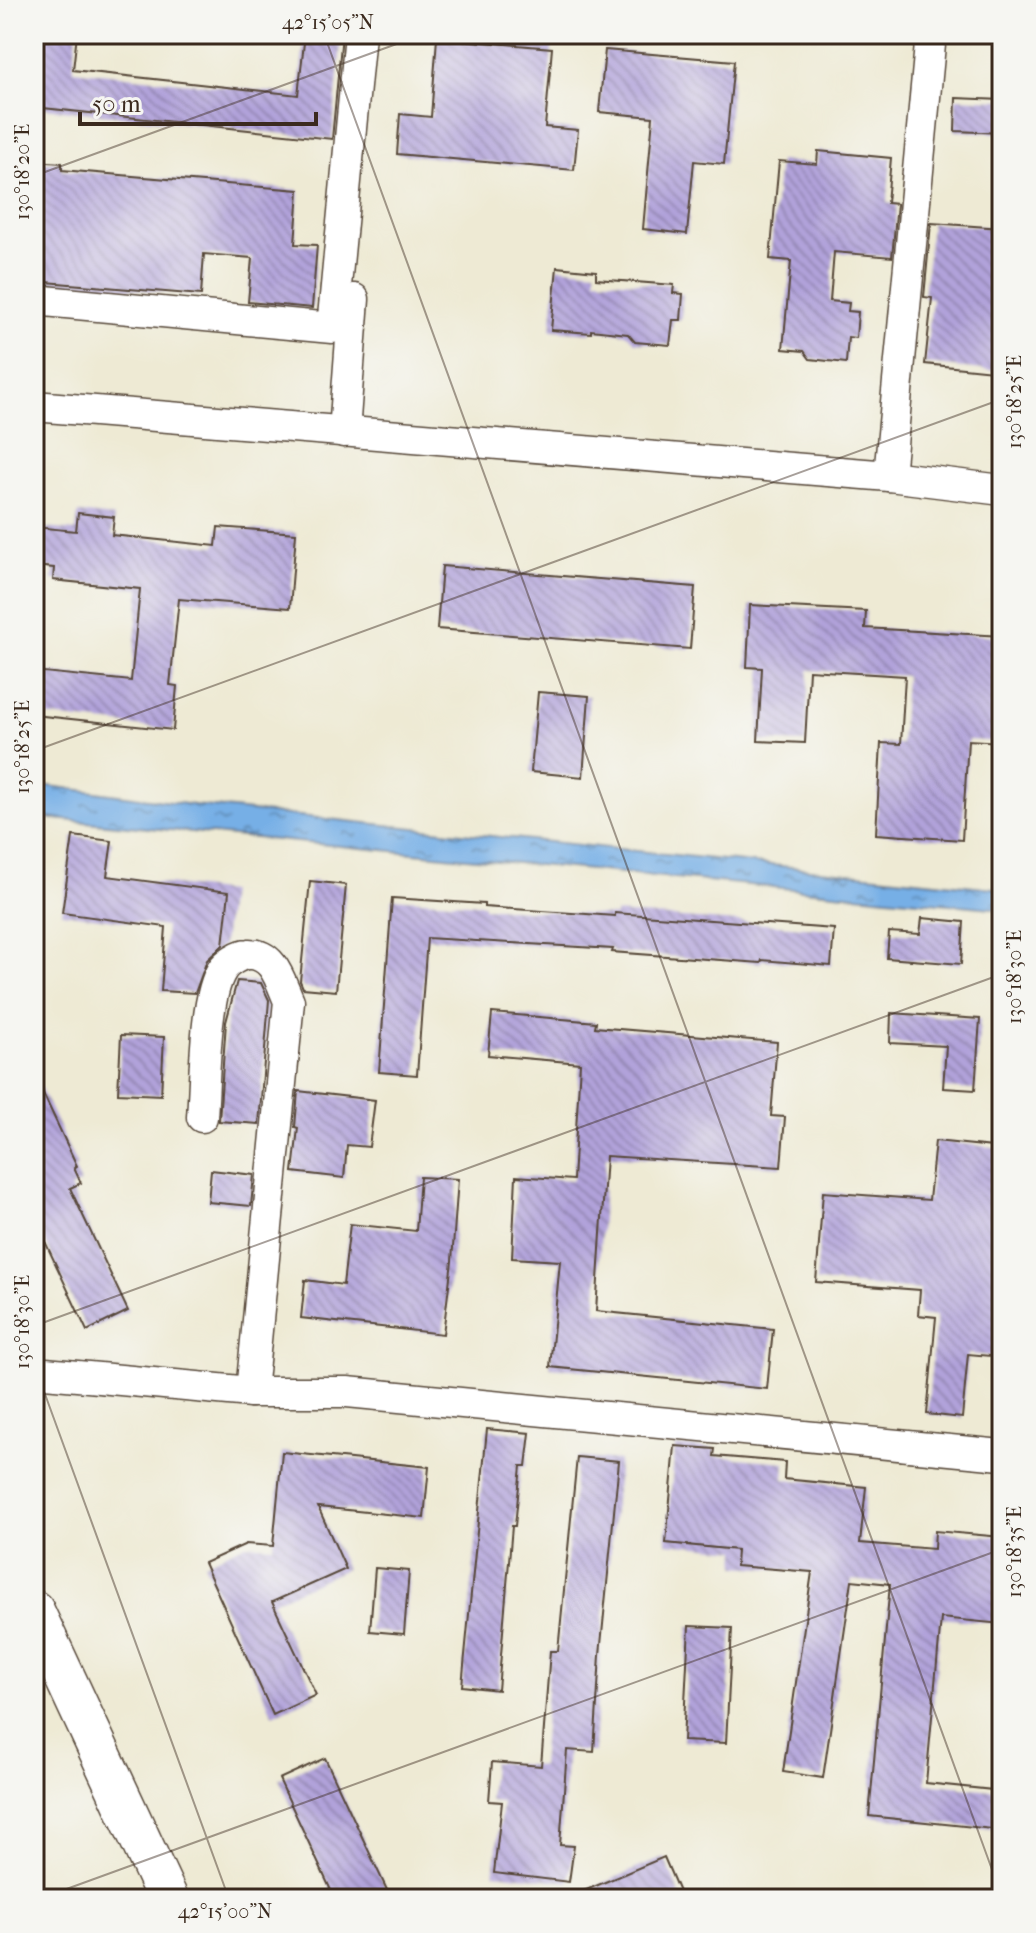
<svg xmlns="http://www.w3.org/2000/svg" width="1036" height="1933" font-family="'IM FELL French Canon',serif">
<defs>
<pattern id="water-ripples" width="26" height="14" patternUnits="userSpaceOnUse" patternTransform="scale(2)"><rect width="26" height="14" fill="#76afe6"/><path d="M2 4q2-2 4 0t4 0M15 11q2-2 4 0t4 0" fill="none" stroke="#628fba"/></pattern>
<pattern id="building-back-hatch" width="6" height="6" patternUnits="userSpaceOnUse" patternTransform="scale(2)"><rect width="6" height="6" fill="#b1a2da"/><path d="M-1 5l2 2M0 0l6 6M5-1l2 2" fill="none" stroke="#9184b0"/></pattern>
</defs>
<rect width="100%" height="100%" fill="#f6f6f2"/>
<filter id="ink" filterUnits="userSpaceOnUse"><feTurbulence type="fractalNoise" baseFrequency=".0125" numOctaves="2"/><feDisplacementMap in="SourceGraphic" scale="16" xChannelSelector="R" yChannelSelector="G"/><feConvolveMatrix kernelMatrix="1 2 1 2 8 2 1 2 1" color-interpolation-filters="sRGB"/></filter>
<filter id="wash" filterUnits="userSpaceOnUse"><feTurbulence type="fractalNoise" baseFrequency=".006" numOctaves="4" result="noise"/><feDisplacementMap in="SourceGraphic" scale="32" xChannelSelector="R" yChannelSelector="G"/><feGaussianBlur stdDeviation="1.8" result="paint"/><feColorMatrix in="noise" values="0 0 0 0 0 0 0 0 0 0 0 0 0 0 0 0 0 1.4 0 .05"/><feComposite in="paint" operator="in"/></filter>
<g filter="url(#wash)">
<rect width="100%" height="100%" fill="#eeead4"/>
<polygon fill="url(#water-ripples)" stroke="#586c82" stroke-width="2" points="34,784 194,805 1002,889 1002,909 34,817"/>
<g id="blocks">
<g fill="url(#building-back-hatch)">
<polygon points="34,34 77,34 73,70 298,95 305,34 342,34 332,139 34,107"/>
<polygon points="437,38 552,48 545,127 578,130 574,170 397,154 400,114 431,117"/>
<polygon points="605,50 734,61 724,164 694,161 687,234 643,229 653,117 599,112"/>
<polygon points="956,98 1002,100 1002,133 955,131"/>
<polygon points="818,151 891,158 887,203 897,204 892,257 834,252 830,301 849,303 848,311 858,312 856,338 848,337 846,363 810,359 804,351 783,349 791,261 770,259 779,161 817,164"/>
<polygon points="34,161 62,163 62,170 299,190 295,244 317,245 312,308 248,302 252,258 204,254 201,295 34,281"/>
<polygon points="931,223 1002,228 1002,278 999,278 996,326 1002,327 1002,372 925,364 932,298 924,297"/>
<polygon points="557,267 596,271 596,279 674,285 673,293 683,294 681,320 673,320 670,345 635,342 628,334 591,330 591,333 551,330"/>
<polygon points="78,513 114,517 112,535 216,546 218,527 296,533 290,608 179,599 170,685 177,686 173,730 34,715 34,671 131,681 140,589 53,580 54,568 34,566 34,527 76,531"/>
<polygon points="442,566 695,587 690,649 437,629"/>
<polygon points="750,605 866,611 865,628 1002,636 1002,742 968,740 962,840 876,834 881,743 901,744 905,676 809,670 805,743 758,741 762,668 747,667"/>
<polygon points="538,692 589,696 583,777 531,772"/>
<polygon points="73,836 112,841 107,876 229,892 223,945 207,960 195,993 161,991 166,927 62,913"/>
<polygon points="310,881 346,885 336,991 303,988 300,981"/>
<polygon points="392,898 484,904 484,907 615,916 615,913 834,929 831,966 762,960 761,963 612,952 613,949 427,938 417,1075 379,1072"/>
<polygon points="922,918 964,922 961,964 887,958 889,932 920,934"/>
<polygon points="237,981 261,983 269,1000 259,1124 219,1121 226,1022"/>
<polygon points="492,1013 596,1022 595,1027 777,1042 771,1116 785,1117 781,1167 606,1156 596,1311 773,1329 767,1389 550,1367 560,1261 512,1258 516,1176 573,1180 580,1063 488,1055"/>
<polygon points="891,1013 980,1019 975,1090 943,1088 946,1046 890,1043"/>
<polygon points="121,1035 164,1037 161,1095 118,1093"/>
<polygon points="34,1074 77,1166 74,1168 81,1183 70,1188 128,1311 87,1331 34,1218"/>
<polygon points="298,1091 375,1100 369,1147 347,1145 344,1178 293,1172 298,1128 295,1127"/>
<polygon points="935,1141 1002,1148 1002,1357 968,1354 962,1418 927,1414 936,1317 918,1315 920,1290 816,1282 823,1192 929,1200"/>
<polygon points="211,1170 254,1175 251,1206 208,1202"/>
<polygon points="420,1177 458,1179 452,1261 443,1334 301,1318 305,1280 343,1285 350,1224 416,1231"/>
<polygon points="487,1429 530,1433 526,1466 521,1466 515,1526 512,1526 498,1690 462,1686"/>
<polygon points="675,1446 715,1449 714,1456 785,1462 784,1479 866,1487 860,1543 934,1549 935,1531 1002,1537 1002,1624 941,1618 926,1783 1002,1791 1002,1830 869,1816 890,1584 852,1580 823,1778 783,1772 812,1572 736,1566 737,1550 666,1543"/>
<polygon points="282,1452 429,1467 424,1518 318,1507 346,1569 272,1602 316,1695 273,1715 204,1563 246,1544 273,1546"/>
<polygon points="577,1457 619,1461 600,1655 594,1752 567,1750 560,1845 574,1846 569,1882 494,1873 502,1802 489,1801 492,1762 541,1766 550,1651 558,1651"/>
<polygon points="375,1568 409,1571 404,1634 370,1631"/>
<polygon points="689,1626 732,1628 726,1743 683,1741"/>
<polygon points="325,1758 387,1890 367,1899 335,1899 279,1779"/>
<polygon points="664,1857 682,1899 565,1899"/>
</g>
</g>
</g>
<g filter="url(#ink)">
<use href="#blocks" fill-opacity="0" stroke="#564739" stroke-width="2"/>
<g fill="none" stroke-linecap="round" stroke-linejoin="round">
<g stroke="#564739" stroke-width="33">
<g id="minor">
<polyline points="34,300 332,328 360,34"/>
<polyline points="34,406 889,476 1002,490"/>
<polyline points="344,432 354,299"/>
<polyline points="889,476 931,34"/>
<path d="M 202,1117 C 205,1081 204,998 222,970 C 226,963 240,954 248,954 C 274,953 280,981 289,1001 L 251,1392"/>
<polyline points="34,1372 251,1392 347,1392 1002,1455"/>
</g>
</g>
<g stroke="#564739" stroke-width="43">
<polyline id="major" points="34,1611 168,1899"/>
</g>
<use href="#minor" stroke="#fff" stroke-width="30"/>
<use href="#major" stroke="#fff" stroke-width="40"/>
</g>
</g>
<path fill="none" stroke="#3b2a1e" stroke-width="2" stroke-opacity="0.45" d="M 324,34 L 1002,1897M 34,176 L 424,34M 34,751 L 1002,399M 34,1326 L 1002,974M 34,1364 L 229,1899M 39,1899 L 1002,1549"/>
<rect width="1036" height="1933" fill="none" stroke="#f6f6f2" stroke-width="88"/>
<path d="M80 112v12h236v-12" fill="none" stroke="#3b2a1e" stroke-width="4"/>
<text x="92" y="112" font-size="24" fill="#3b2a1e" stroke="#f6f6f2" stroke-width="6" paint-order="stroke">50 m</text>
<rect x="44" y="44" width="948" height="1845" fill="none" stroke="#3b2a1e" stroke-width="3"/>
<g font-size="20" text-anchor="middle" fill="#3b2a1e">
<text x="328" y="29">42°15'05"N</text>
<text transform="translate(22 172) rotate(-90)" y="7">130°18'20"E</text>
<text transform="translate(1014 402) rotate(-90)" y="7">130°18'25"E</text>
<text transform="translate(22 747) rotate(-90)" y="7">130°18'25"E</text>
<text transform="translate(1014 977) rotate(-90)" y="7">130°18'30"E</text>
<text transform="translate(22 1322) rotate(-90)" y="7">130°18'30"E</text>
<text transform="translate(1014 1552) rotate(-90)" y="7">130°18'35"E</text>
<text x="225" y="1918">42°15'00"N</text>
</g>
</svg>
